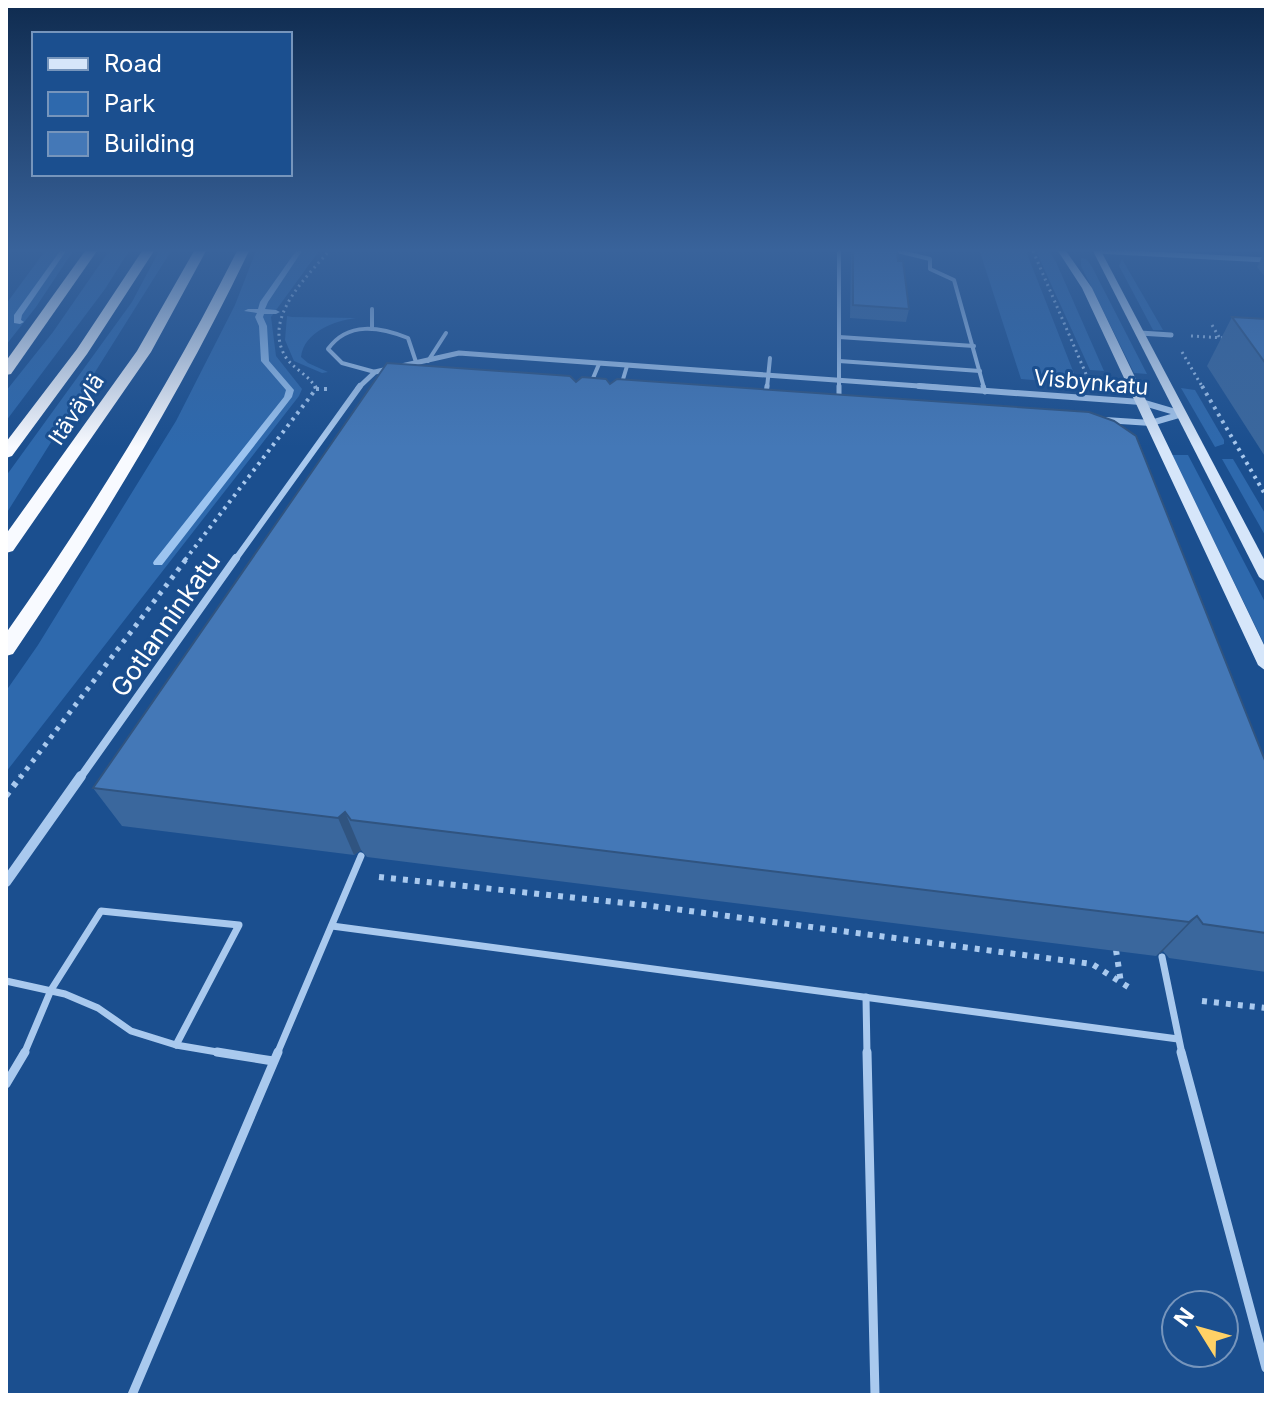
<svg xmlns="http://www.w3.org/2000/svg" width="1272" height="1401" font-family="Inter,sans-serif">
<rect width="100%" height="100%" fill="#1b4f8f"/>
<g fill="#2e69ad">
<polygon points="45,251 73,251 36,307 6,345 6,304"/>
<polygon points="109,251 129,251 105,289 6,421 6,391 53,332"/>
<polygon points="159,251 171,251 6,514 6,476 132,302"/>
<polygon points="256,251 319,251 271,317 276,356 302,389 299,396 6,772 6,691 38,645 176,421 235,305"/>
<polygon points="963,251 1026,251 1075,376 1074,381 1067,383 1021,379 980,252"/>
<polygon points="1036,251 1049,251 1056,262 1104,371 1090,370"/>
<polygon points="1081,258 1086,259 1091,265 1147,374 1134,373 1081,266"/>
<polygon points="1122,259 1163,330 1153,330 1119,266"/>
<path d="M 287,316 L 292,317 L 356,318 C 334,321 304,332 301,357 L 308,363 L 328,372 L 322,373 L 294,361 L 285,340 Z"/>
<polygon points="1181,388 1195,390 1224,440 1224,444 1215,447"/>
<polygon points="1172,455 1188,455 1266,604 1266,648"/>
<polygon points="1222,459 1233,459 1266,515 1266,537"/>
</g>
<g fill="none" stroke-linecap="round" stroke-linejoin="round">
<g fill="#9cc4f0" fill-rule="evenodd">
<polygon points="60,251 66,251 22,315 21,320 24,322 20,324 14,323 14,315"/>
<polygon points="296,251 302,251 268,302 265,309 276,310 280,312 276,314 264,314 263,317 267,326 269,361 294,390 292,397 162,565 154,565 153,563 154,561 284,397 286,390 261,361 259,326 255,317 257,313 244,311 248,309 258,309 260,302"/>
</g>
<g stroke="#a9c9ee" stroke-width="3" stroke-dasharray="2 4" stroke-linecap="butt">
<polyline points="1033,251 1086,374"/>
<polyline points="1212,325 1219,337"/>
<polyline points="1191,336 1225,338"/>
<polyline points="1182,352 1203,388"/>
<path d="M 316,388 C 308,374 293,369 285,356 C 263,317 306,278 329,251"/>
</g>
<g stroke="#a9c9ee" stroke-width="4" stroke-dasharray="3 5" stroke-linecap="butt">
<polyline points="1202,386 1266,496"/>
<polyline points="316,389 331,389"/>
<polyline points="185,560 316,389 315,386"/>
</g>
<polyline stroke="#a9c9ee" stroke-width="5" stroke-dasharray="4 6" stroke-linecap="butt" points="20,778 187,558"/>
<g stroke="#a9c9ee" stroke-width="6" stroke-dasharray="5 7" stroke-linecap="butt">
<polyline points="6,796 21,776"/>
<polyline points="379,877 644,905 1092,964 1133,990"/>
<polyline points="1116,950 1121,983"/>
<polyline points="1202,1001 1266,1008"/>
</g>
<g stroke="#a9c9ee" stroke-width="4">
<polyline points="839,251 839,388"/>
<polyline points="897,251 930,259 930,269 954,280 984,388"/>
<polyline points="372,309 372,328"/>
<polyline points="839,337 974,346"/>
<polyline points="428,361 446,333"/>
<polyline points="839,361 980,371"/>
<path d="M 375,372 L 342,363 L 328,349 C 348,321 380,327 408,338 L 416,362"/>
<polyline points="591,383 599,364"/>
<polyline points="621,386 627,366"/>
<polyline points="767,388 770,358"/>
</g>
<g stroke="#a9c9ee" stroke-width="5">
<polyline points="839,386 839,401"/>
<polyline points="983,386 985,392"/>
<polyline points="766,394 767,386"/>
</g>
<g stroke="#a9c9ee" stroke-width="7">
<polyline points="332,926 1178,1039"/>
<polyline points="1162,957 1182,1054"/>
<polyline points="6,981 65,994 98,1008 131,1031 176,1045 229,1054"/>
<polyline points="866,997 867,1054"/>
<polyline points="24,1054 51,990 101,911 239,925 176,1045"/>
<polyline points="277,1054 361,856"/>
</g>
<g stroke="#a9c9ee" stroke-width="9">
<polyline points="217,1052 273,1061"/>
<polyline points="867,1052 875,1395"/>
<polyline points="1181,1052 1266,1368"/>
<polyline points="6,1084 25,1052"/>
<polyline points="132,1395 278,1052"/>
</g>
<g stroke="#a9c9ee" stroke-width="5">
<polyline points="1097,251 1266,260"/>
<polyline points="1140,333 1171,335"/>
<polyline points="358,388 375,372 459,353 947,388"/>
</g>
<g stroke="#a9c9ee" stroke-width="6">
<polyline points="919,386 1141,402 1182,414"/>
<polyline points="1105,420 1151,423 1182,414"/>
<polyline points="235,560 360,386"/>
</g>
<polyline stroke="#a9c9ee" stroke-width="8" points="80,778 236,558"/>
<polyline stroke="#a9c9ee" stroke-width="10" points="6,882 81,776"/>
<g fill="#d6e6fa" fill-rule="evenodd">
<polygon points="1058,251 1066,251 1092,288 1266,649 1266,671 1258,665 1082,288"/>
<polygon points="1093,251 1101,251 1266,563 1266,582 1259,577"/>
</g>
<g fill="#f8faff" fill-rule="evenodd">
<polygon points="85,251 97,251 11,374 6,375 6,361"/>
<polygon points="142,251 154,251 87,354 12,456 6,458 6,442 77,349"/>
<polygon points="194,251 206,251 151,352 13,551 6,553 6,534 137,351"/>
<path d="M 237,251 L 249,251 C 181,392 101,525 13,654 L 6,656 L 6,633 C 92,511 170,384 237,251 Z"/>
</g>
</g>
<g fill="#3a679d">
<polygon points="851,251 897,251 909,309 906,322 850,318"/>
<polygon points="1265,251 1266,251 1266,278 1257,267"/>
<polygon points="1232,317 1266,319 1266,458 1207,366"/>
<polygon points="576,382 610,384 1266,763 1266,972 1169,958 1163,951 1156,956 367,857 361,850 354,855 122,826 93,788"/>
</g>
<g fill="#305480">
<polygon points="345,812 361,850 354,855 338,818"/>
<polygon points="1197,916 1163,951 1156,956 1189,922"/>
</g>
<g fill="#4478b7" stroke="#305480" stroke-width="2">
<polygon points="853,251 897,251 898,261 903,261 909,309 853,305"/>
<polygon points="1232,317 1266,319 1266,364"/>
<polygon points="387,363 570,376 576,382 582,377 606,379 610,384 617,379 1089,412 1114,421 1136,436 1266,763 1266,933 1203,924 1197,916 1189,922 351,820 345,812 338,818 93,788"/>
</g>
<linearGradient id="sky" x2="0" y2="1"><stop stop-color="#0f2b4f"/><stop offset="0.56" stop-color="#39639b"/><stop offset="1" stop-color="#39639b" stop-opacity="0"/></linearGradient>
<rect width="1272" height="447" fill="url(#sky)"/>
<g text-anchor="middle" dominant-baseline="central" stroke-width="6" stroke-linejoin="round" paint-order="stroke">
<g font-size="22" fill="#fff" stroke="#1b4f8f">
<text transform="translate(1091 382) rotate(5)">Visbynkatu</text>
<text transform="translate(76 409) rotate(-56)">Itäväylä</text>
</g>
<g font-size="26" fill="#fff" stroke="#1b4f8f">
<text transform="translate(165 624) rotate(-55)">Gotlanninkatu</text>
</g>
</g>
<rect width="1272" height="1401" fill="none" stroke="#ffffff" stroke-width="16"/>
<rect x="32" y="32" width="260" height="144" fill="#1b4f8f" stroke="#7695bc" stroke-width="2"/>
<rect x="48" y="58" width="40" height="12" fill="#d6e6fa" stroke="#7695bc" stroke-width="2"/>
<text x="104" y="72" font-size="24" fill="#ffffff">Road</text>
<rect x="48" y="92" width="40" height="24" fill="#2e69ad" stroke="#7695bc" stroke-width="2"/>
<text x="104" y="112" font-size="24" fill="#ffffff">Park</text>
<rect x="48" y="132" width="40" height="24" fill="#4478b7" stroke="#7695bc" stroke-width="2"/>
<text x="104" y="152" font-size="24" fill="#ffffff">Building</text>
<g transform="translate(1200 1329) rotate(307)"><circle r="38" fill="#1b4f8f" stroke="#7695bc" stroke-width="2"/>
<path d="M0-6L14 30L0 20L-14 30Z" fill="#ffd166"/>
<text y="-12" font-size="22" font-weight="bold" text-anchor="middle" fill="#ffffff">N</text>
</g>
</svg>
